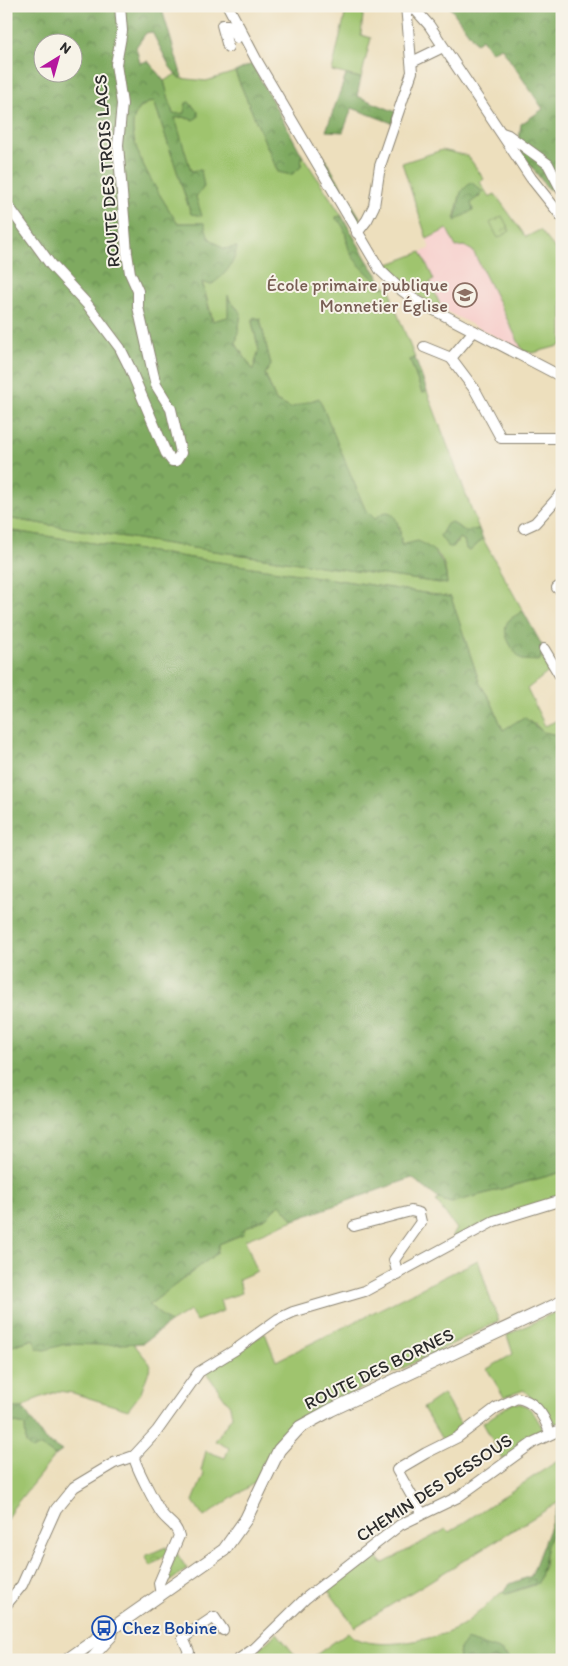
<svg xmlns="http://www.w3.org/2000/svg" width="568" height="1666" font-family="Itim,sans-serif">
<defs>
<pattern id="forest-crowns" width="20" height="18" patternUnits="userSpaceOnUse" patternTransform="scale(1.25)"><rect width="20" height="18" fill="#7faa61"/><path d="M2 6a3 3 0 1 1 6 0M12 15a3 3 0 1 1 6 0" fill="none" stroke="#688b50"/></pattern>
<pattern id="park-crowns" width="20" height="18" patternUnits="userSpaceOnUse" patternTransform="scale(1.25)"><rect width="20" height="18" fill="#9fc46e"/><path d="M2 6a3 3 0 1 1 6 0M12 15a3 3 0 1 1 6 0" fill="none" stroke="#829f5b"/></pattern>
</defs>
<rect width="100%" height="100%" fill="#f7f3e8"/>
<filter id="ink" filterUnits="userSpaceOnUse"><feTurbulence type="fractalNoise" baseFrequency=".02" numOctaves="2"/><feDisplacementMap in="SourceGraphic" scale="10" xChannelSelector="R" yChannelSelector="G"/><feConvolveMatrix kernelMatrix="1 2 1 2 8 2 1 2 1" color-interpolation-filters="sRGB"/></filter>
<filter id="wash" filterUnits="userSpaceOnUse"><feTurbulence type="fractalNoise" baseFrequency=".0096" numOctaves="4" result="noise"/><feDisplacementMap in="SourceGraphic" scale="20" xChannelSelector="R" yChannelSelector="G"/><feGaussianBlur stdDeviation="1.12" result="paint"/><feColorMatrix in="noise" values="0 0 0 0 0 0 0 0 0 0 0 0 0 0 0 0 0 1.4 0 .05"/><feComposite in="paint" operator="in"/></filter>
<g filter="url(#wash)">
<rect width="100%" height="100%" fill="#eddfbd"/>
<polygon fill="#f7d0cd" points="447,229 473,251 523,351 442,309 430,282 433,279 421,252 430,249 427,239"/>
<g fill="#9fc46e" stroke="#65784c" fill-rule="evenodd">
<polygon points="347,6 364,6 361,35 371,38 361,78 332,71"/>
<path d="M 235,72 L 278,172 L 291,174 L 301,167 L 302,155 L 342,216 L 336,217 L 345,229 L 347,243 L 378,284 L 383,288 L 385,286 L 391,289 L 392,300 L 415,358 L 410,360 L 422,393 L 427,391 L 479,529 L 465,531 L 451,522 L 453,547 L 457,543 L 458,538 L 464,540 L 466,549 L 470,551 L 483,539 L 523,611 L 508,621 L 507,631 L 539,661 L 542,656 L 550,671 L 527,689 L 545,726 L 562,718 L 562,736 L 543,732 L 535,724 L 503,730 L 491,701 L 480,684 L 451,597 L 6,530 L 6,518 L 193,548 L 447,584 C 445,548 433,548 401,545 L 400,527 L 375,519 L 365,509 L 352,481 L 290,408 L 276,401 L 265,373 L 271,365 L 260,319 L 252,322 L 259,350 L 253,370 L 236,344 L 241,313 L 228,298 L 229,317 L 213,321 L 202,281 L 236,247 L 224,249 L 209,238 L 203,223 L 177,223 C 162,196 101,116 154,101 L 191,214 L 196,197 L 200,170 L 191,171 L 174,118 L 184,117 L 188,119 L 198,112 L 189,102 L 186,103 L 186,113 L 173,115 L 164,81 L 176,74 L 179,78 L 206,81 Z"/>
<path d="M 442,150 L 468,156 L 484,179 L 480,182 L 489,197 L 495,194 L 526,237 L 540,230 L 562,257 L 562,345 L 533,353 L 523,351 L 473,251 L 464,246 L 456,247 L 447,229 L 427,239 L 402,163 ZM 461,192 L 480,197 L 474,199 L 454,219 Z"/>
<polygon points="421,252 434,280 430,282 442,309 412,292 384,266"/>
<polygon points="562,1172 562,1197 475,1227 455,1239 453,1235 457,1229 436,1201 439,1199 451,1203"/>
<polygon points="280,1204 294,1220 245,1240 257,1271 239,1279 242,1293 220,1300 223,1311 196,1321 190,1311 170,1323 149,1305 205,1262 219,1244 243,1234 245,1228 267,1217"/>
<polygon points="478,1260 492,1304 499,1321 299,1419 289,1426 274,1443 275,1445 257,1481 204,1517 193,1501 204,1474 201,1471 206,1451 225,1458 229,1448 215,1441 232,1416 230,1406 205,1371 265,1333 276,1361"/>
<polygon points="562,1309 562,1422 554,1424 524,1390 504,1397 487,1369 513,1354 507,1335"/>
<path d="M 34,1339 L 38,1349 C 48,1350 55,1344 65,1344 C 88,1343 110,1345 133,1343 L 151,1365 L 141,1393 L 128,1410 L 73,1393 L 58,1391 L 34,1400 L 23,1408 L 6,1408 L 6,1348 Z"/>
<polygon points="443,1394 464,1430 443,1441 423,1408"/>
<path d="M 512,1403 C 530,1402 534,1414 543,1429 L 503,1460 L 483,1423 Z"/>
<polygon points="6,1421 25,1425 26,1444 41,1446 55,1456 13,1508 6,1521"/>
<polygon points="562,1458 562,1495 559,1502 355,1627 325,1586 373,1551 382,1564 446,1529 449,1532"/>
<path d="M 551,1534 L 555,1534 L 562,1552 L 562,1660 L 511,1660 L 499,1650 L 460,1649 L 458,1660 L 309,1660 L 348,1632 C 366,1654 433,1640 456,1629 C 472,1620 487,1604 502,1592 L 506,1594 L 535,1585 L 544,1566 L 546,1547 Z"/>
<polygon points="176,1552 187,1569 163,1586"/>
<polygon points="277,1633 299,1660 247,1660"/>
</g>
<g fill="url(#forest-crowns)" stroke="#556a46" fill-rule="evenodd">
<path d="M 6,6 L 161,6 L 182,77 L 179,78 L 170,67 L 152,32 L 146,33 L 136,47 L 140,63 L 148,61 L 164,81 L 173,114 L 185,113 L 186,103 L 189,102 L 198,112 L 198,117 L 193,120 L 184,117 L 175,118 L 191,171 L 201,170 L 204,187 L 196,197 L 202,216 L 191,214 L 154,101 C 101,115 162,196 177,223 L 204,223 L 209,238 L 224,249 L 237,247 C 234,265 226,274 211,285 L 202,282 L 212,321 L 228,317 L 228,295 L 230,301 L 241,313 L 236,344 L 253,370 L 259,350 L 252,322 L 254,317 L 260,319 L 271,365 L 265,374 L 276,401 L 290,408 L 319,398 L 365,509 L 375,519 C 395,498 401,530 401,545 L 418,541 C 438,551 445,561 447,584 L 193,548 L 6,518 ZM 42,42 L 72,42 L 72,72 L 42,72 Z"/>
<polygon points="449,6 559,6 562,11 559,20 562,23 562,189 548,189 518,148 521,124 543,109 501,47 491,52 482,39 476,43"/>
<polygon points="252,64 302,155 301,167 291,175 278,172 235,72"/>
<polygon points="346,75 361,78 357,96 396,112 392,123 352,108 343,132 326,131"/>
<polygon points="321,152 362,221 358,223 318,154"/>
<polygon points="471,182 483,192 471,203 473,210 455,221 461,192"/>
<path d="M 342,216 L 367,260 L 385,286 L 384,288 C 375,280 356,264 351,254 C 344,241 349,228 336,219 L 336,217 Z"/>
<polygon points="415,358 427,391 422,393 410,360"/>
<polygon points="451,522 465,531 479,529 483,539 470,551 466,549 464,540 459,538 453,547 448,547 440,536 447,524"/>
<polygon points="6,530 451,597 480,684 491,701 503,730 524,717 543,732 562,736 562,1172 451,1203 439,1199 412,1178 294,1220 280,1204 267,1217 245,1228 243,1234 219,1244 217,1253 149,1305 170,1323 143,1343 100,1345 65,1344 45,1350 38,1349 33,1339 6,1348"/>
<path d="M 523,611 L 544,649 L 539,661 L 522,660 C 514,652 501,635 507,623 C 509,618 519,614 523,611 Z"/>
<polygon points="6,1408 23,1408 44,1439 62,1451 55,1456 41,1446 32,1450 26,1444 25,1425 6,1421"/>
<path d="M 562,1495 L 560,1528 L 562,1552 L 556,1535 L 551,1535 C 544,1550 544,1567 538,1583 L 506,1594 L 502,1592 L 510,1584 L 531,1576 Z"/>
<polygon points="466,1640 499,1650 511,1660 458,1660 460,1649"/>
</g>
<g fill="url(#park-crowns)" stroke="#65784c">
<polygon points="502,216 510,231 498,238 490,223"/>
<polygon points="166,1547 169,1552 151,1566 145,1556"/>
</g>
</g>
<g filter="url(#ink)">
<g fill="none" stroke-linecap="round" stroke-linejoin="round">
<g stroke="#8c8574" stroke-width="12">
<g id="minor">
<polyline points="228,6 257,61 380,270 400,289 415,300 562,377"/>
<polyline points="412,6 429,25 531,178 562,217"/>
<polyline points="228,47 222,25 228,25 237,38"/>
<polyline points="412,62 443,47"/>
<polyline points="502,133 508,135 548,164 562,191"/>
<polyline points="6,203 51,265 87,304 120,348 129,366 166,453 172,461 176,461 181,453 171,409 156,385 153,373 138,307 138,291 130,273 127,253 118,145 122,104 116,64 122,31 120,6"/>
<polyline points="357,233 367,220 374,206 380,166 412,72 406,6"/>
<polyline points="474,331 451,358 475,390 501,438 562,438"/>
<polyline points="424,347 451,358"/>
<polyline points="524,528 535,523 562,493"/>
<polyline points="557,588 562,585"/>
<polyline points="544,649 562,679"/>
<polyline points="354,1226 411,1211 419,1213 421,1222 394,1260 398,1275"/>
<path d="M 134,1456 C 134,1464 156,1505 162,1514 C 168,1522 176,1524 179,1536 L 159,1583 L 161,1595"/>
<path d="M 422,1514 L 397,1470 L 426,1453 L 458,1437 L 496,1408 L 517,1398 C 535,1401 545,1417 550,1433"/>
<polyline points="6,1605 22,1585 56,1509 74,1487 114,1463 134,1456 157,1431 199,1372 235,1350 278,1319 293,1312 365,1291 494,1221 562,1200"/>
<polyline points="90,1660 112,1636 113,1628"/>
<polyline points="184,1660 189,1652 183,1638 214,1617 223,1630"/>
<polyline points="238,1660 255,1648 306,1598 400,1525 458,1497 534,1442 562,1429"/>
</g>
</g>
<g stroke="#8c8574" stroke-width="14">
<polyline id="major" points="67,1660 224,1550 246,1519 279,1450 300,1427 331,1410 562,1302"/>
</g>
<use href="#minor" stroke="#fff" stroke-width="10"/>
<use href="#major" stroke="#fff" stroke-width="12"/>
</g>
</g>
<defs>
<g id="school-ring" transform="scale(1.25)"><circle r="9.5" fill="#f7f3e8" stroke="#8d6e63" stroke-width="1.5"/><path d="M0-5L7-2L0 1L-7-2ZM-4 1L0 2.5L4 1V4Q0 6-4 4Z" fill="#8d6e63"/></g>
<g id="bus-ring" transform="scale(1.25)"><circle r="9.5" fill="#f7f3e8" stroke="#1a4fb4" stroke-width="1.5"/><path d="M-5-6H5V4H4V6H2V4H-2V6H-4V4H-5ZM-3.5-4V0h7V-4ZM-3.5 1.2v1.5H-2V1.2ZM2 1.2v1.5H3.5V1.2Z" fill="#1a4fb4"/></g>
</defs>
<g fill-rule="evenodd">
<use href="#school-ring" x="465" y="295"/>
<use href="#bus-ring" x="104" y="1628"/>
</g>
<g text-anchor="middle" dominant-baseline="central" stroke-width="4" stroke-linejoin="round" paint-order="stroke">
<g font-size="18" fill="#2b2b2b" stroke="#f7f3e8">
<text transform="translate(107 171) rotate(-94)">ROUTE DES TROIS LACS</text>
<text transform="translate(379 1369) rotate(-26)">ROUTE DES BORNES</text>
<text transform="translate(434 1488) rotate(-33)">CHEMIN DES DESSOUS</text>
</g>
<g font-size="18" fill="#785e54" stroke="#f7f3e8" text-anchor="end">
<text x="448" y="285">École primaire publique<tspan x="448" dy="21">Monnetier Église</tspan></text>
</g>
<g font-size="18" fill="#164399" stroke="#f7f3e8" text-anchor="start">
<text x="122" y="1628">Chez Bobine</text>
</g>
</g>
<rect width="568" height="1666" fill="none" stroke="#f7f3e8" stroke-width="25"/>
<g transform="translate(58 58) rotate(37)"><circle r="24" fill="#f7f3e8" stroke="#a5a39c"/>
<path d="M0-4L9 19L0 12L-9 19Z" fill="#b5179e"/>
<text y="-8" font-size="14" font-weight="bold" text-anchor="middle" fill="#2b2b2b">N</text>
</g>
</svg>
